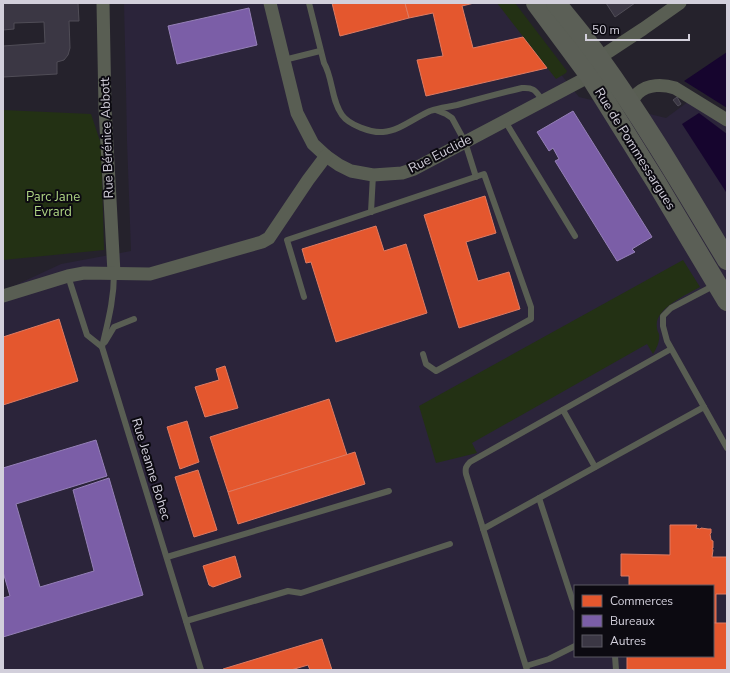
<svg xmlns="http://www.w3.org/2000/svg" width="730" height="673" font-family="'Nunito Sans',sans-serif">
<rect width="100%" height="100%" fill="#25222c"/>
<path fill="#2b243a" fill-rule="evenodd" d="M 124,3 L 504,3 L 579,97 L 666,118 L 689,101 L 727,125 L 727,670 L 3,670 L 3,291 L 61,264 L 131,251 L 127,141 L 126,88 ZM 575,586 L 713,586 L 713,656 L 575,656 Z"/>
<g fill="#233114">
<polygon points="497,3 515,3 567,71 566,73 556,79"/>
<polygon points="3,110 91,114 101,144 104,250 3,260"/>
<path d="M 683,260 L 700,287 C 686,295 653,309 657,328 C 657,330 658,332 659,334 C 660,341 657,348 653,354 L 647,344 L 472,443 L 477,453 L 436,463 L 419,406 Z"/>
</g>
<g fill="#16052e">
<polygon points="727,52 727,108 684,81"/>
<polygon points="699,113 727,134 727,192 726,192 682,124"/>
</g>
<g fill="#e4572e" stroke="#df7b62">
<polygon points="332,3 405,3 409,18 340,36"/>
<polygon points="405,3 474,3 462,6 473,48 523,37 547,68 426,96 417,60 443,56 433,13 409,18"/>
<polygon points="485,196 496,233 466,242 478,281 509,272 520,309 459,328 424,215"/>
<polygon points="376,226 384,251 406,244 427,313 336,342 311,262 306,263 302,249"/>
<polygon points="59,319 78,381 3,405 3,337"/>
<polygon points="225,366 238,408 205,417 195,387 219,380 216,369"/>
<polygon points="329,399 347,455 228,492 210,437"/>
<polygon points="187,421 199,462 180,469 167,427"/>
<polygon points="355,452 365,484 238,524 228,492"/>
<polygon points="198,470 217,530 194,537 175,477"/>
<polygon points="670,525 697,525 696,528 700,529 701,528 708,529 711,529 711,533 710,534 711,540 713,541 713,548 712,548 713,550 712,557 727,557 727,594 716,594 716,623 713,623 713,586 629,586 629,576 621,576 621,554 670,555"/>
<polygon points="235,556 241,577 213,587 209,585 203,566"/>
<polygon points="713,623 727,623 727,670 627,670 627,656 713,656"/>
<polygon points="322,639 332,670 310,670 308,665 291,670 224,670 223,669"/>
</g>
<g fill="#7b5ea7" stroke="#9580b7">
<polygon points="249,8 257,45 177,64 168,26"/>
<polygon points="573,111 652,237 632,249 635,252 617,261 555,161 559,159 553,148 549,151 537,132"/>
<polygon points="96,440 107,476 16,504 40,587 94,571 73,490 109,478 143,595 3,637 3,598 10,596 3,572 3,468"/>
</g>
<g fill="#3b3744" stroke="#504d57">
<polygon points="3,3 78,3 79,21 69,21 70,48 68,55 64,60 57,62 57,74 3,77 3,46 45,43 44,22 14,23 14,29 3,30"/>
<polygon points="606,3 635,3 615,17"/>
<polygon points="677,97 681,104 678,106 673,100"/>
</g>
<g fill="none" stroke-linecap="round" stroke-linejoin="round">
<g stroke="#595e53" stroke-width="6">
<path d="M 309,3 L 324,63 C 333,78 331,100 342,115 C 349,125 371,133 383,132 C 399,131 416,117 430,111 C 439,108 448,107 457,105 C 479,99 501,93 522,88 C 535,87 536,92 543,101"/>
<polyline points="284,60 320,51"/>
<polyline points="436,110 446,114 452,118 465,142 476,177"/>
<polyline points="505,121 575,236"/>
<polyline points="371,212 373,175"/>
<path d="M 114,273 C 114,300 108,321 102,347 L 201,670"/>
<polyline points="68,276 87,335 102,347"/>
<polyline points="715,285 671,308 663,316 663,326 667,341 727,448"/>
<polyline points="304,297 287,240 484,174 531,307 531,319 436,371 426,364 423,354"/>
<polyline points="105,342 114,327 134,319"/>
<polyline points="563,410 595,467"/>
<polyline points="539,498 575,608"/>
<polyline points="483,529 704,407"/>
<polyline points="167,557 389,491"/>
<polyline points="186,621 288,591 301,593 450,544"/>
<polyline points="615,656 616,670"/>
<polyline points="526,666 549,659 575,646"/>
<path d="M 527,670 L 466,474 C 465,468 466,466 470,462 L 671,349"/>
</g>
<g stroke="#595e53" stroke-width="13">
<polyline points="103,3 105,108 114,273"/>
<polyline points="270,3 297,113 313,144 326,156 339,165 351,171 373,175 402,173 414,169 590,76"/>
<polyline points="599,58 643,29 680,3"/>
<path d="M 630,104 C 632,100 635,96 638,93 C 648,84 663,84 675,88 L 727,120"/>
<polyline points="3,296 68,276 84,273 150,274 262,242 269,238 308,180 326,156"/>
</g>
<g stroke="#5b5f56" stroke-width="20">
<polyline points="536,3 590,76 656,182 727,301"/>
<path d="M 556,3 C 570,21 586,39 599,58 C 646,123 686,192 727,260"/>
</g>
</g>
<g text-anchor="middle" dominant-baseline="central" stroke-width="4" stroke-linejoin="round" paint-order="stroke">
<g font-size="13" fill="#d2cfdb" stroke="#0c0a11">
<text transform="translate(107 138) rotate(-92)">Rue Bérénice Abbott</text>
<text transform="translate(635 149) rotate(58)">Rue de Pommessargues</text>
<text transform="translate(440 154) rotate(-27)">Rue Euclide</text>
<text transform="translate(151 469) rotate(73)">Rue Jeanne Bohec</text>
</g>
<g font-size="13" fill="#aed483" stroke="#0c0a11">
<text x="53" y="197">Parc Jane<tspan x="53" dy="15">Evrard</tspan></text>
</g>
</g>
<rect width="730" height="673" fill="none" stroke="#d2cfdb" stroke-width="8"/>
<rect x="574" y="585" width="140" height="72" fill="#0c0a11" stroke="#5b5962"/>
<rect x="582" y="595" width="20" height="12" fill="#e4572e" stroke="#5b5962"/>
<text x="610" y="605" font-size="12" fill="#d2cfdb">Commerces</text>
<rect x="582" y="615" width="20" height="12" fill="#7b5ea7" stroke="#5b5962"/>
<text x="610" y="625" font-size="12" fill="#d2cfdb">Bureaux</text>
<rect x="582" y="635" width="20" height="12" fill="#3b3744" stroke="#5b5962"/>
<text x="610" y="645" font-size="12" fill="#d2cfdb">Autres</text>
<path d="M586 34v6h103v-6" fill="none" stroke="#d2cfdb" stroke-width="2"/>
<text x="592" y="34" font-size="12" fill="#d2cfdb" stroke="#0c0a11" stroke-width="3" paint-order="stroke">50 m</text>
</svg>
